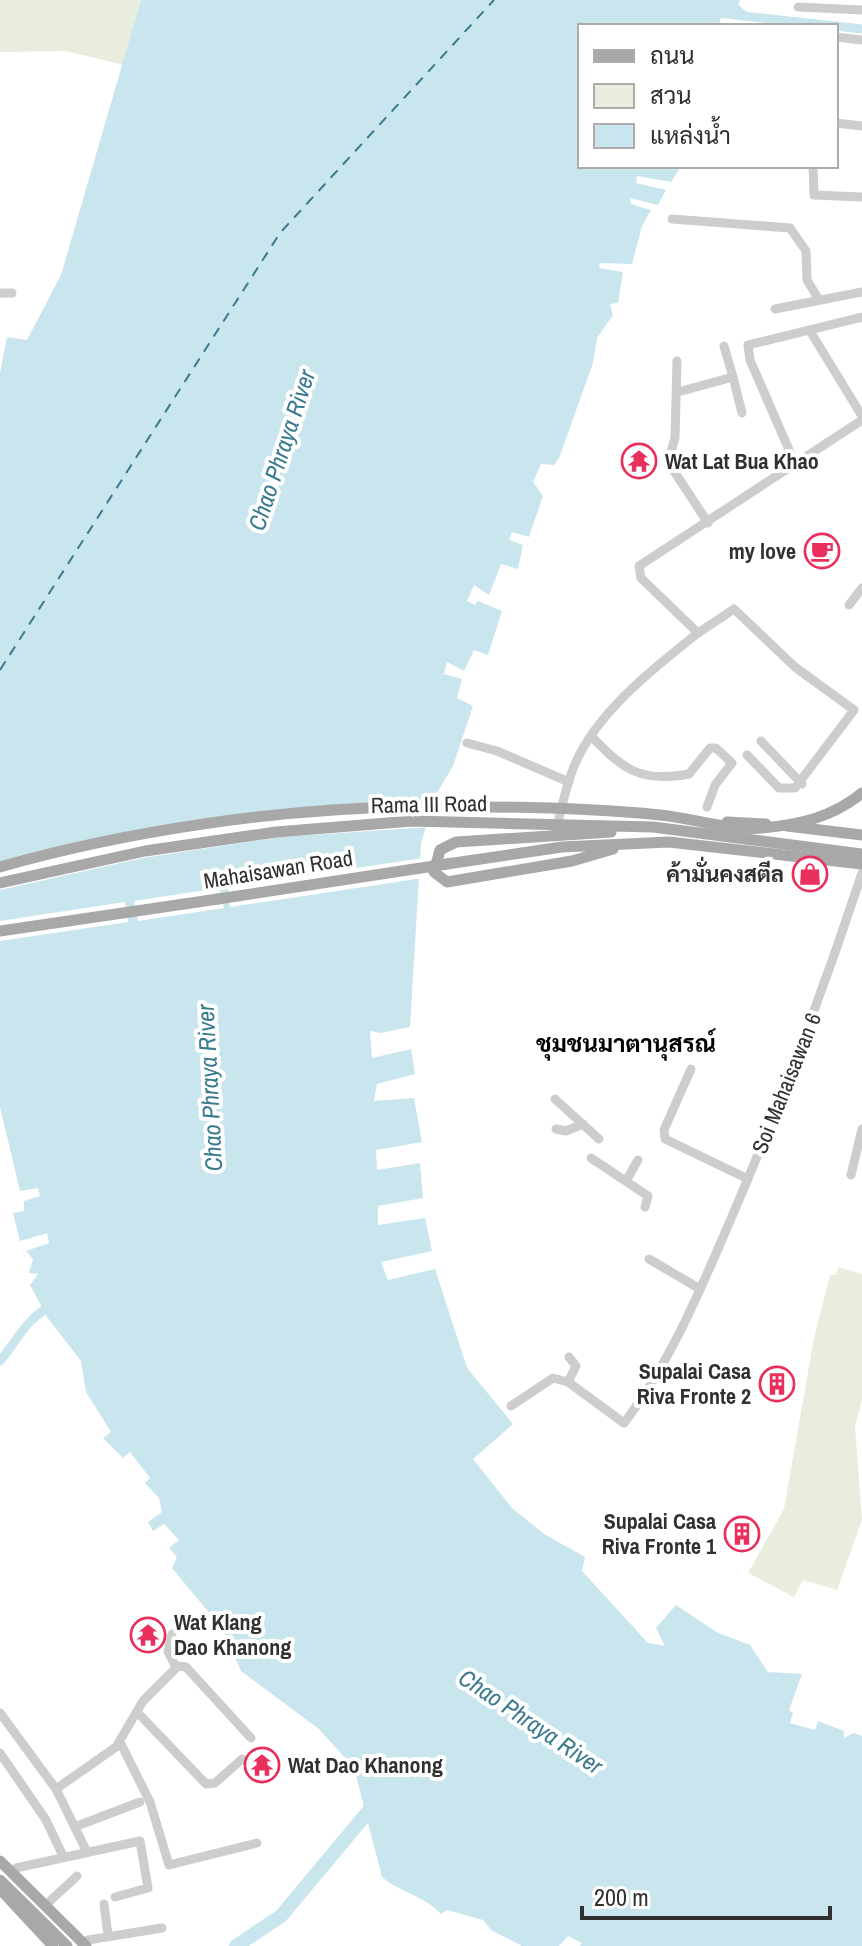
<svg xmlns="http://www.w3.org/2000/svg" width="862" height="1946" font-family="'Archivo Narrow',Sarabun,sans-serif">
<rect width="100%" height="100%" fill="#fff"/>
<g fill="#e8eddd">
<polygon points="0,0 141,0 124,65 66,51 0,52"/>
<polygon points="838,1267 862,1274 862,1400 855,1426 862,1520 837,1590 803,1580 794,1597 748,1573 784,1509 814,1338 830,1275 836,1275"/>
</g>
<path fill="#c9e5ed" d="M 141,0 L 740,0 L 738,5 L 747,12 L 745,20 L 721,18 L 718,26 L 580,26 L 580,166 L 681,166 L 671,182 L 637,176 L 636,183 L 666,190 L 658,205 L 630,198 L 631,204 L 651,210 L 642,226 L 632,264 L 600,263 L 599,268 L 623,272 L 618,303 L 610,304 L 613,315 L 597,338 L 593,363 L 559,458 L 554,465 L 541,464 L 533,482 L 543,496 L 529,537 L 512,532 L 509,540 L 523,545 L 518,569 L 501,564 L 489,595 L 474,585 L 467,601 L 475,605 L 478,601 L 502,611 L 488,655 L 474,650 L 464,671 L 447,662 L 444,674 L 462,679 L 457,698 L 473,706 L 453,766 L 435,796 L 421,843 L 410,1027 L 381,1033 L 370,1031 L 372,1058 L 411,1049 L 415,1074 L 377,1084 L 374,1101 L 414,1098 L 422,1142 L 376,1150 L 377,1170 L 420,1163 L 423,1198 L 378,1206 L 378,1225 L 425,1218 L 432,1251 L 381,1262 L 388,1280 L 435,1269 L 467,1368 L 513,1424 L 473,1459 L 512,1508 L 544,1534 L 585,1557 L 582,1571 L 648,1643 L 665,1646 L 656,1628 L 676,1605 L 718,1633 L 750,1645 L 768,1672 L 802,1674 L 789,1710 L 793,1713 L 790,1723 L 815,1730 L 818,1721 L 844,1731 L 844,1738 L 854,1733 L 862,1736 L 862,1946 L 580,1946 L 582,1943 L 568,1936 L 559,1946 L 522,1946 L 491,1930 L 483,1920 L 447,1910 L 441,1914 C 424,1895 400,1893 382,1877 L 354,1768 L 319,1729 L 241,1671 L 221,1627 L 172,1568 L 177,1557 L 169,1548 L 179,1540 L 164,1524 L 153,1531 L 148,1522 L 162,1512 L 159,1498 L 145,1483 L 150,1478 L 130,1452 L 123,1458 L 103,1438 L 111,1432 L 86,1392 L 81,1361 L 47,1317 L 30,1285 L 38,1274 L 29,1273 L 33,1259 L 26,1251 L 49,1243 L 47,1233 L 20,1241 L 13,1213 L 24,1211 L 24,1201 L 40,1196 L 38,1188 L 20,1191 L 0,1107 L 0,373 L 7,337 L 27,340 L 61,275 Z"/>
<g fill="#fff">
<polygon points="437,803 430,827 280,837 143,858 0,890 0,862 136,832"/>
<polygon points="423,858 423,878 230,907 228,887"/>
<polygon points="219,888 224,908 138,921 134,901"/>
<polygon points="125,902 128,922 0,941 0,921"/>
</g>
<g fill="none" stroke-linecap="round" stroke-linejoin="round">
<g stroke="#c9e5ed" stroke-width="9">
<polyline points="734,15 835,26"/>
<polyline points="836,26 862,29"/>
<path d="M 0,1361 C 16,1342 28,1316 52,1306"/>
</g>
<polyline stroke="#c9e5ed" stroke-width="14" points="236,1946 281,1916 377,1801"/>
<polyline stroke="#397b8d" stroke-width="2" stroke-dasharray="10 8" stroke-linecap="butt" points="0,670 280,233 494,0"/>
<g stroke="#cdcdcd" stroke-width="9">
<polyline points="798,7 862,10"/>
<polyline points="836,37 862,40"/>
<polyline points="836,123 862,126"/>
<polyline points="813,166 814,195 862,197"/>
<polyline points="672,219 790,228 806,251 807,280 819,300"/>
<polyline points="0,293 12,293"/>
<polyline points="775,309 862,292"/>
<polyline points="810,331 862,416"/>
<polyline points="677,361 675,438 668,462 708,523"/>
<polyline points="733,377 742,413"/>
<polyline points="678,392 733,377 724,346"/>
<polyline points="796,466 750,360 748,345 862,317"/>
<polyline points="849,605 862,588"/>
<polyline points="698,633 734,609 795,667 854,710 795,788 779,788 747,755"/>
<path d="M 592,737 C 624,770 641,783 689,774 L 710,748 L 716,748 L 732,763 L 715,785 L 707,807"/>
<polyline points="761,741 802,784"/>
<polyline points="467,743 497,751 569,782"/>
<path d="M 556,830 C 562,808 566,784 575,764 C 598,711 654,668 698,633 L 641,578 L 639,566 L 862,420"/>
<polyline points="691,1069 664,1130 665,1139 748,1179"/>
<polyline points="555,1099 599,1139"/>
<polyline points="556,1129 566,1131 583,1124"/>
<polyline points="591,1158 648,1196 645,1207"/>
<polyline points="851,1175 862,1129"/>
<polyline points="626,1181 638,1160"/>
<polyline points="649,1259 700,1289"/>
<polyline points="568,1382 576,1366 569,1357"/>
<path d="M 511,1406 L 553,1378 L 568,1382 L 624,1423 C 672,1360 702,1286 733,1214 C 781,1102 824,989 862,873"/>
<polyline points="172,1634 168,1652 176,1667"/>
<polyline points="137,1712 206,1784 215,1783 242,1759 248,1762"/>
<polyline points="0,1713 56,1789 86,1850"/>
<polyline points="120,1742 150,1802 169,1865 257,1843"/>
<polyline points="0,1753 46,1820 63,1856"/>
<polyline points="56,1789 116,1747 143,1701 178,1666 186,1667 251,1738"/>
<polyline points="77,1826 140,1802"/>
<polyline points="16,1868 140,1841 148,1888 115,1897"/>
<polyline points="50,1901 77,1876"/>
<polyline points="104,1904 108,1935"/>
<polyline points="88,1940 162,1928"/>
</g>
<g stroke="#a8a8a8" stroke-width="11">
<polyline points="727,822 766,824"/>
<polyline points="787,826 862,835"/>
<polyline points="611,832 456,842 440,850 434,872 447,882 572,861 613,849"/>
<polyline points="447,864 562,847 669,842 862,864"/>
<polyline points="0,931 218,899"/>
<polyline points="0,1861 86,1946"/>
<polyline points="0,1880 67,1946"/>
<polyline points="0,1889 53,1946"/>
</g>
<g stroke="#a8a8a8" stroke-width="11">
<path d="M 0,867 C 126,831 281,808 412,807 C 493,806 579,807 660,815 C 692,818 729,831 761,828 C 799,825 833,817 862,793"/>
<polyline points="0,883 145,851 276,832 412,821 653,827 862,854"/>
<polyline points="218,899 447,864"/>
</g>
</g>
<defs>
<g id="temple-ring" transform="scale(1.8)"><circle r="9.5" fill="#fff" stroke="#e92f5c" stroke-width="1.5"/><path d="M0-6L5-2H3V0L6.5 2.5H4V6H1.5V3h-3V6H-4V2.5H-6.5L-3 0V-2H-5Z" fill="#e92f5c"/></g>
<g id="cafe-ring" transform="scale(1.8)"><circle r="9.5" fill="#fff" stroke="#e92f5c" stroke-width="1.5"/><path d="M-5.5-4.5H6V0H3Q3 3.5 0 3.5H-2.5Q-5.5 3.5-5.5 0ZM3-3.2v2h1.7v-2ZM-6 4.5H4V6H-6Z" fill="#e92f5c"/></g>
<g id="shop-ring" transform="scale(1.8)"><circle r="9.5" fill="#fff" stroke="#e92f5c" stroke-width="1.5"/><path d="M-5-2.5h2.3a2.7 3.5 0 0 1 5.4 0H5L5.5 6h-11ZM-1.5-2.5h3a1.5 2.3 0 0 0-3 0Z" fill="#e92f5c"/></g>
<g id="building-ring" transform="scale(1.8)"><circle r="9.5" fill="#fff" stroke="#e92f5c" stroke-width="1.5"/><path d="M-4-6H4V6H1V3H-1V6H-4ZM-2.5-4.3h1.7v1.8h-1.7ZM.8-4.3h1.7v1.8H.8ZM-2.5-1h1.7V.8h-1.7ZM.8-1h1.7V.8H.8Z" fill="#e92f5c"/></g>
</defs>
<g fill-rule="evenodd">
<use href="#temple-ring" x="639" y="461"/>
<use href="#cafe-ring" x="822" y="551"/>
<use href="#shop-ring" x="810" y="874"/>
<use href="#building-ring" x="777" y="1384"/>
<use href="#building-ring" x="742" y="1534"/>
<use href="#temple-ring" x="148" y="1635"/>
<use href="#temple-ring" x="262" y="1765"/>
</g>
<g text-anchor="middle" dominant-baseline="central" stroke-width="8" stroke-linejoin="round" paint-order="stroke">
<g font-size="22" font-weight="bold" fill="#303030" stroke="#fff" text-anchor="end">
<text x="665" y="461" text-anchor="start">Wat Lat Bua Khao</text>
<text x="796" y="551">my love</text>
<text x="784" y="874">ค้ามั่นคงสตีล</text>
<text x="751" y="1371">Supalai Casa<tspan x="751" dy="25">Riva Fronte 2</tspan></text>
<text x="716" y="1521">Supalai Casa<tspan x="716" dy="25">Riva Fronte 1</tspan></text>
<text x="174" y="1622" text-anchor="start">Wat Klang<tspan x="174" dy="25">Dao Khanong</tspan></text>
<text x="288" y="1765" text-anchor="start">Wat Dao Khanong</text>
</g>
<g font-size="22" fill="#303030" stroke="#fff">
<text transform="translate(429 804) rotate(-1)">Rama III Road</text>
<text transform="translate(278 869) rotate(-9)">Mahaisawan Road</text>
<text transform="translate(786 1083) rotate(-68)">Soi Mahaisawan 6</text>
</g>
<g font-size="24" font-style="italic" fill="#397b8d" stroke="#fff">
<text transform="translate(281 450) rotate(-72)">Chao Phraya River</text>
<text transform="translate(209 1088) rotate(-93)">Chao Phraya River</text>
<text transform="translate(531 1721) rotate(34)">Chao Phraya River</text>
</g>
<g font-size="24" font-weight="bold" fill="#000" stroke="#fff">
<text x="626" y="1043">ชุมชนมาตานุสรณ์</text>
</g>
</g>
<rect x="578" y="24" width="260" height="144" fill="#ffffff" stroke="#acacac" stroke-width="2"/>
<rect x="594" y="50" width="40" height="12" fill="#a8a8a8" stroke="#acacac" stroke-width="2"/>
<text x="650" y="64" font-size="24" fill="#303030">ถนน</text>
<rect x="594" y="84" width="40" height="24" fill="#e8eddd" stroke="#acacac" stroke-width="2"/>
<text x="650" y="104" font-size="24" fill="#303030">สวน</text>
<rect x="594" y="124" width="40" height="24" fill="#c9e5ed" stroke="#acacac" stroke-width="2"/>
<text x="650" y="144" font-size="24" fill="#303030">แหล่งน้ำ</text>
<path d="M582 1906v12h248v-12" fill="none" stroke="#303030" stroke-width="4"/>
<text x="594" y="1906" font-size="24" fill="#303030" stroke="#ffffff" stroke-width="6" paint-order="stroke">200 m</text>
</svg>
